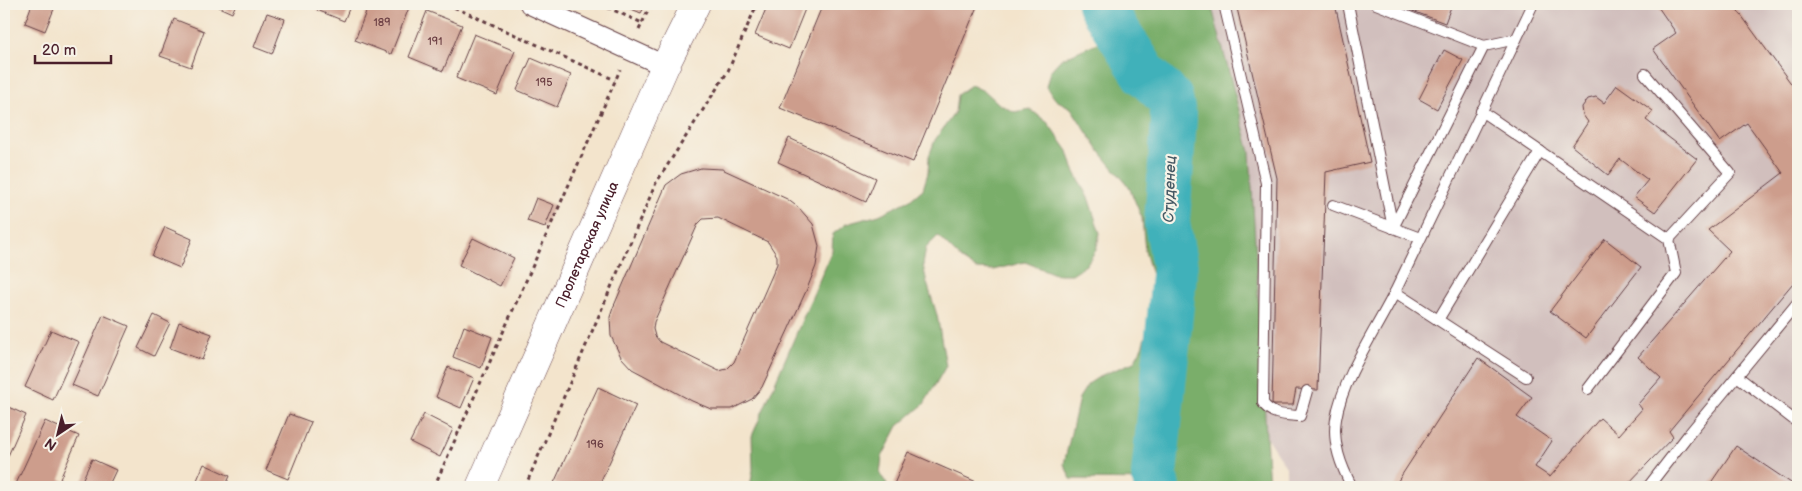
<svg xmlns="http://www.w3.org/2000/svg" width="1802" height="491" font-family="'Balsamiq Sans',sans-serif">
<rect width="100%" height="100%" fill="#f7f3e8"/>
<filter id="ink" filterUnits="userSpaceOnUse"><feTurbulence type="fractalNoise" baseFrequency=".02" numOctaves="2"/><feDisplacementMap in="SourceGraphic" scale="10" xChannelSelector="R" yChannelSelector="G"/><feConvolveMatrix kernelMatrix="1 2 1 2 8 2 1 2 1" color-interpolation-filters="sRGB"/></filter>
<filter id="wash" filterUnits="userSpaceOnUse"><feTurbulence type="fractalNoise" baseFrequency=".0096" numOctaves="4" result="noise"/><feDisplacementMap in="SourceGraphic" scale="20" xChannelSelector="R" yChannelSelector="G"/><feGaussianBlur stdDeviation="1.12" result="paint"/><feColorMatrix in="noise" values="0 0 0 0 0 0 0 0 0 0 0 0 0 0 0 0 0 1.4 0 .05"/><feComposite in="paint" operator="in"/></filter>
<g filter="url(#wash)">
<rect width="100%" height="100%" fill="#f3e4cc"/>
<polygon fill="#d1bfbd" points="1160,4 1798,4 1798,487 1286,487 1286,467 1247,408"/>
<g fill="#7aae6a" stroke="#62664a">
<polygon points="1131,4 1211,4 1250,152 1269,487 1163,487 1154,480 1071,479 1064,464 1079,398 1088,384 1102,375 1134,362 1142,347 1152,315 1154,282 1145,251 1142,218 1129,187 1097,148 1071,108 1056,100 1046,87 1050,71 1061,59 1108,38 1121,27"/>
<polygon points="971,85 986,92 999,104 1014,112 1030,109 1048,123 1068,151 1073,168 1089,200 1100,233 1096,250 1086,265 1072,274 1055,274 1025,262 993,270 976,269 962,260 938,236 926,248 923,265 927,283 937,315 946,366 924,404 898,426 882,457 880,474 889,487 750,487 753,470 752,436 832,251 833,234 846,224 879,215 910,200 923,189 928,173 929,156 935,140 955,112 957,95"/>
</g>
<g fill="none" stroke-linecap="round" stroke-linejoin="round">
<polyline stroke="#41b1ba" stroke-width="46" points="1100,4 1145,74 1170,98 1174,119 1167,223 1175,266 1154,474 1157,487"/>
</g>
<g id="blocks">
<g fill="#cd9d8c" fill-rule="evenodd">
<polygon points="32,4 56,4 45,31 25,23"/>
<polygon points="212,4 236,4 232,13"/>
<polygon points="319,4 351,4 344,21 317,10"/>
<polygon points="369,4 410,5 391,54 355,40"/>
<polygon points="619,4 646,4 641,13"/>
<polygon points="768,4 792,4 805,9 789,49 755,35"/>
<polygon points="823,4 978,4 913,162 780,108"/>
<polygon points="1236,4 1335,4 1370,162 1326,172 1318,390 1296,389 1293,405 1272,405 1277,178"/>
<polygon points="1400,4 1452,4 1445,23 1399,6"/>
<polygon points="1656,4 1733,4 1798,93 1798,277 1669,431 1673,437 1625,487 1394,487 1478,358 1532,397 1517,417 1552,441 1535,467 1550,477 1600,418 1619,435 1642,409 1638,404 1661,378 1638,357 1730,251 1708,230 1783,173 1747,123 1720,142 1653,49 1676,33"/>
<polygon points="427,11 462,25 443,71 409,57"/>
<polygon points="267,13 285,19 272,54 254,47"/>
<polygon points="174,19 204,31 191,67 160,56"/>
<polygon points="474,34 515,51 497,95 456,78"/>
<polygon points="1444,50 1463,60 1437,109 1419,99"/>
<polygon points="531,58 571,75 557,107 517,90"/>
<polygon points="1617,85 1653,111 1646,120 1697,159 1655,212 1634,197 1648,180 1620,159 1608,175 1572,146 1588,122 1583,115 1582,107 1588,99 1596,97 1604,103"/>
<polygon points="789,138 876,178 866,202 778,162"/>
<path d="M 701,168 L 722,169 L 787,199 L 799,208 L 813,224 L 819,246 L 816,266 L 807,289 L 762,387 L 752,399 L 732,409 L 711,409 L 692,401 L 632,369 L 621,357 L 611,336 L 610,317 L 613,308 L 666,185 L 681,174 ZM 718,218 L 768,242 L 777,256 L 777,264 L 734,362 L 727,369 L 719,371 L 660,342 L 655,336 L 653,329 L 654,322 L 698,224 L 703,219 Z"/>
<polygon points="536,198 554,205 545,227 527,221"/>
<polygon points="165,227 192,239 180,268 152,256"/>
<polygon points="473,238 514,258 500,286 459,265"/>
<polygon points="1605,239 1641,267 1586,338 1550,311"/>
<polygon points="103,315 129,326 98,396 72,385"/>
<polygon points="154,315 170,323 154,356 138,348"/>
<polygon points="179,322 212,334 202,360 170,348"/>
<polygon points="464,326 492,337 481,368 453,357"/>
<polygon points="51,330 79,342 53,400 25,387"/>
<polygon points="448,367 474,378 461,408 436,397"/>
<polygon points="598,387 636,405 598,487 563,487 554,483"/>
<polygon points="4,405 26,415 4,465"/>
<polygon points="289,414 311,422 288,479 266,470"/>
<polygon points="424,414 453,429 440,457 410,442"/>
<polygon points="45,421 79,436 60,479 66,482 64,487 25,487 16,484"/>
<polygon points="1736,446 1797,487 1708,487"/>
<polygon points="908,452 988,487 902,487 894,484"/>
<polygon points="92,459 116,470 108,487 79,487"/>
<polygon points="204,464 230,476 225,487 194,487"/>
</g>
</g>
</g>
<g filter="url(#ink)">
<use href="#blocks" fill-opacity="0" stroke="#633d43" stroke-width="1"/>
<g fill="none" stroke-linecap="round" stroke-linejoin="round">
<g stroke="#633d43" stroke-width="12">
<g id="lane">
<path d="M 1224,4 L 1266,183 L 1263,403 C 1272,416 1286,415 1300,416 L 1307,391"/>
<polyline points="1348,4 1393,228"/>
<polyline points="1376,4 1484,46"/>
<polyline points="1481,111 1669,239 1730,173 1645,74"/>
<polyline points="1333,205 1420,238"/>
<polyline points="1393,228 1484,46 1516,39"/>
<polyline points="1395,292 1526,377"/>
<polyline points="1438,320 1540,151"/>
<polyline points="1737,376 1798,423"/>
<polyline points="1588,389 1676,273 1669,239"/>
<path d="M 1352,487 C 1341,466 1332,443 1336,419 C 1342,379 1377,328 1395,292 C 1442,196 1487,100 1533,4"/>
<polyline points="1648,487 1689,434 1798,302"/>
</g>
</g>
<g stroke="#633d43" stroke-width="22">
<polyline id="street" points="530,4 665,66"/>
</g>
<g stroke="#633d43" stroke-width="29">
<g id="primary">
<path id="s1" d="M 480,487 L 665,66 L 696,4"/>
</g>
</g>
<g stroke="#633d43" stroke-width="3" stroke-dasharray="4 4" stroke-linecap="butt">
<polyline points="447,4 615,80"/>
<polyline points="600,4 642,23"/>
<polyline points="639,30 651,4"/>
<polyline points="434,487 620,70"/>
<polyline points="525,487 656,183 728,71 757,4"/>
</g>
<use href="#lane" stroke="#fff" stroke-width="10"/>
<use href="#street" stroke="#fff" stroke-width="20"/>
<use href="#primary" stroke="#fff" stroke-width="28"/>
</g>
</g>
<g text-anchor="middle" dominant-baseline="central" stroke-width="4.5" stroke-linejoin="round" paint-order="stroke">
<g font-size="11" fill="#6b3e43">
<text x="382" y="22">189</text>
<text x="435" y="41">191</text>
<text x="544" y="82">195</text>
<text x="595" y="444">196</text>
</g>
<g font-size="14" fill="#4a1f2b" stroke="#f7f3e8">
<text stroke="none"><textPath href="#s1" startOffset="265">Пролетарская улица</textPath></text>
</g>
<g font-size="15" font-style="italic" fill="#465964" stroke="#f7f3e8">
<text transform="translate(1170 189) rotate(-88)">Студенец</text>
</g>
</g>
<rect width="1802" height="491" fill="none" stroke="#f7f3e8" stroke-width="20"/>
<g transform="translate(58 434) rotate(215)" stroke="#f7f3e8" stroke-width="4" paint-order="stroke">
<path d="M0-4L9 19L0 12L-9 19Z" fill="#4a1f2b"/>
<text y="-8" font-size="14" font-weight="bold" text-anchor="middle" fill="#4a1f2b">N</text>
</g>
<path d="M35 55v8h76v-8" fill="none" stroke="#4a1f2b" stroke-width="2.5"/>
<text x="42" y="55" font-size="15" fill="#4a1f2b" stroke="#f7f3e8" stroke-width="4" paint-order="stroke">20 m</text>
</svg>
